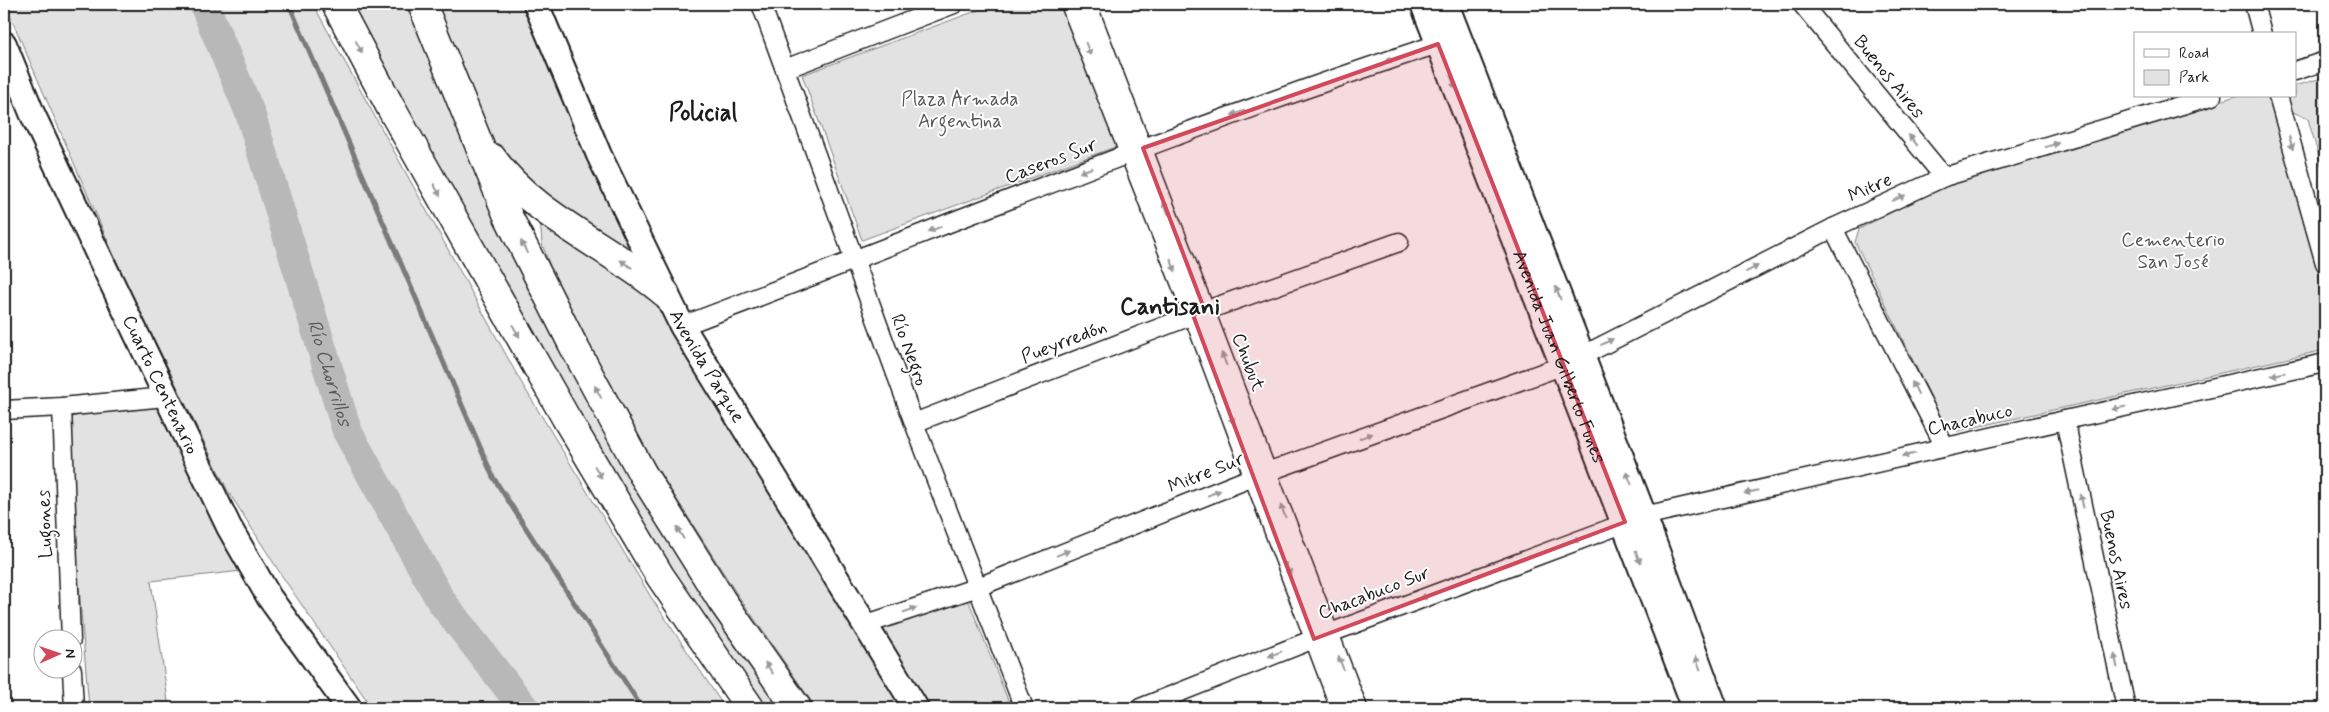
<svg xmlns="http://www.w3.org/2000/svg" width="2329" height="712" font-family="Mynerve,sans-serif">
<rect width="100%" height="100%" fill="#fff"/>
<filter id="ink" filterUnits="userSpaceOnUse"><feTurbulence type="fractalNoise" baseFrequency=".02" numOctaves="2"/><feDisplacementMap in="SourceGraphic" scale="10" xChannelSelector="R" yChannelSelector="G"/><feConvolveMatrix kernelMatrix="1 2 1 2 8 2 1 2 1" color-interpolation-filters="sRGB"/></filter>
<g filter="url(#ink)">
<g fill="#e2e2e2" stroke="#7f7f7f">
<polygon points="5,4 313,4 521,382 651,597 725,708 372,708 282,576 228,491 123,276"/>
<polygon points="346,4 409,4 485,185 786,708 760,708 684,598"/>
<polygon points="435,4 524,4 576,128 625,237 627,244 623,249 508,172 484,130"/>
<polygon points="995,4 1067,4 1118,146 862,240 802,75"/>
<polygon points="2325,77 2325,178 2308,119 2291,111 2287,97 2295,96 2295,86"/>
<polygon points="2236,96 2267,96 2269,99 2325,296 2325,350 1958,431 1946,428 1855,242 1859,229 1948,183"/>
<polygon points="540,219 655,292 728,424 905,708 816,708 735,591 655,465 555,280 542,244"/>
<polygon points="159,401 242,571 151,581 169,708 89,708 65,418"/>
<polygon points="968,599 1011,708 929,708 878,628"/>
</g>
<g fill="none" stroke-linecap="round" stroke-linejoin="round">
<polyline stroke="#7a7a7a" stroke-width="5" points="289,4 493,477 642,708"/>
<path stroke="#b8b8b8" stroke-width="30" id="s1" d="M 204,4 L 250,113 L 347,431 L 441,601 L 524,708"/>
<g stroke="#1c1c1c" stroke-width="21">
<g id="street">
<polyline points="761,4 914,423 1024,708"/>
<polyline points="1070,4 1193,315 1340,708"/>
<polyline points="1087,4 1358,708"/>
<polyline points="1802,4 1944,177"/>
<polyline points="2254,4 2262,34"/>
<polyline points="785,69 954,4"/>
<polyline points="2295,71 2325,61"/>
<polyline points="2278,96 2325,263"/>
<polyline points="1833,228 1945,447"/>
<path d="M 682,326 C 934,231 1182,127 1438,44"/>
<polyline points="62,407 71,640"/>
<polyline points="4,410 62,407 165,397"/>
<polyline points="2065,420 2126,708"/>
<polyline points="914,423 1193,315 1399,242"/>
<polyline points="864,625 978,587 1253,477 1564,365 1833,228 1944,177 2212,96"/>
<polyline points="72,670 74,708"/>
<polyline points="1140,708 1314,639 1644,516 2065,420 2325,363"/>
</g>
</g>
<g stroke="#1c1c1c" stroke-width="28">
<g id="secondary">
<path id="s2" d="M 536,4 L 599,155 L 682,326 L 916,708"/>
<path id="s3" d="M 1423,4 L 1695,708"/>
<polyline points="1446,4 1644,516 1715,708"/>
<path id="s4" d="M 4,44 L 32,113 L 98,254 L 229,527 L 269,597 L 349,708"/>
</g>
</g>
<g stroke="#1c1c1c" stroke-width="31">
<g id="highway">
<polyline points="336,4 391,108 566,418 660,576 750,708"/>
<polyline points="422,4 508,216 572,343 642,473 722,601 797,708"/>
<path d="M 492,158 C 533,216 611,247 665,293"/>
</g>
</g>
<use href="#street" stroke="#fff" stroke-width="18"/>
<use href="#secondary" stroke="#fff" stroke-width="24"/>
<use href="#highway" stroke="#fff" stroke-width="28"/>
</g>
<defs><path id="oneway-solid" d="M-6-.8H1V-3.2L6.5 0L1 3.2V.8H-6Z" transform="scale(1.25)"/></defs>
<g fill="#999">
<use href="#oneway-solid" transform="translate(359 47) rotate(62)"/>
<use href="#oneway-solid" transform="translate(1088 49) rotate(69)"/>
<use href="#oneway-solid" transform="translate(1392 59) rotate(162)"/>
<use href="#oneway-solid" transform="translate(1453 82) rotate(69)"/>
<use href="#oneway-solid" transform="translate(1238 113) rotate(160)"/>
<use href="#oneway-solid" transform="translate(1913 140) rotate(-129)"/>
<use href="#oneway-solid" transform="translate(2291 143) rotate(74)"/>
<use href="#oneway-solid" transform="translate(2052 145) rotate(-17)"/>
<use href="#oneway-solid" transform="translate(1086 170) rotate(159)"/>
<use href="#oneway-solid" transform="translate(437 190) rotate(61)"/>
<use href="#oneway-solid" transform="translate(1899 198) rotate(-24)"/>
<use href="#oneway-solid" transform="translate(1166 208) rotate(-111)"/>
<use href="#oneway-solid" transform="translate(935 229) rotate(159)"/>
<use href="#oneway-solid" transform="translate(524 247) rotate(-117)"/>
<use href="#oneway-solid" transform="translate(626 264) rotate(-146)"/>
<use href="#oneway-solid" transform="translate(1173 265) rotate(68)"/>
<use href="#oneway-solid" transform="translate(1752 269) rotate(-27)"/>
<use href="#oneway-solid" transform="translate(1558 293) rotate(-111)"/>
<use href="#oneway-solid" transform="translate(516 331) rotate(60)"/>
<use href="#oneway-solid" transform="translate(1607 342) rotate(-27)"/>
<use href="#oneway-solid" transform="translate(1224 359) rotate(-111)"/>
<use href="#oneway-solid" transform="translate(2278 374) rotate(168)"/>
<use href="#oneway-solid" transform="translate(1915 388) rotate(-117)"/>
<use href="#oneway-solid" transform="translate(598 392) rotate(-118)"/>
<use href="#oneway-solid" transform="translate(2119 408) rotate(168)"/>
<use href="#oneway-solid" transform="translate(1231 417) rotate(70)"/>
<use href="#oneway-solid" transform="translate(1366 436) rotate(-20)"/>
<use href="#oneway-solid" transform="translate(1909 455) rotate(167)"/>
<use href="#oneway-solid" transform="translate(598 472) rotate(59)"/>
<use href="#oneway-solid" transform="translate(1629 478) rotate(-111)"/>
<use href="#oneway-solid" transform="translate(1751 492) rotate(167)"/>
<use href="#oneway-solid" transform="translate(1214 493) rotate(-22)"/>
<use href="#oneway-solid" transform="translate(2082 501) rotate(-102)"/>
<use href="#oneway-solid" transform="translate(1283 511) rotate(-111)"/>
<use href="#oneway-solid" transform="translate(680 533) rotate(-122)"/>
<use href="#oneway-solid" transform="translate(1579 539) rotate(159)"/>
<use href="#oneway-solid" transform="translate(1063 553) rotate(-22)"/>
<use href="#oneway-solid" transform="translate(1638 557) rotate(69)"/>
<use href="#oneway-solid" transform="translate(1288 569) rotate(69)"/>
<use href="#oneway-solid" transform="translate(1427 596) rotate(159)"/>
<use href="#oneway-solid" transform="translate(910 610) rotate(-19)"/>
<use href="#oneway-solid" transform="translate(1275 654) rotate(158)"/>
<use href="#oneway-solid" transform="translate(2116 661) rotate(-102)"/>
<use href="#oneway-solid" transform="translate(1341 663) rotate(-111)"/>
<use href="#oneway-solid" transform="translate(1698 663) rotate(-110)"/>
<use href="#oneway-solid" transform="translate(769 668) rotate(-125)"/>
</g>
</g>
<path fill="#d1495b" fill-opacity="0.2" stroke="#d1495b" stroke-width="4" stroke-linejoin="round" d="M 1438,44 L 1625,522 L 1314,639 L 1193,315 L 1205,311 L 1143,148 Z"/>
<g text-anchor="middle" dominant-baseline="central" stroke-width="4" stroke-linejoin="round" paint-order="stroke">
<g font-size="19" fill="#1c1c1c" stroke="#fff">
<text transform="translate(1889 77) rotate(51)">Buenos Aires</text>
<text transform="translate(1051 161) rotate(-21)">Caseros Sur</text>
<text transform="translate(1870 188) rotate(-24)">Mitre</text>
<text transform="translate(1064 342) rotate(-21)">Pueyrredón</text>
<text transform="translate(909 350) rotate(70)">Río Negro</text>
<text stroke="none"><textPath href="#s3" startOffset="378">Avenida Juan Gilberto Funes</textPath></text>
<text transform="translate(1248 362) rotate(69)">Chubut</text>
<text stroke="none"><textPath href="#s2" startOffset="401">Avenida Parque</textPath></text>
<text stroke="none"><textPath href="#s4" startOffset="375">Cuarto Centenario</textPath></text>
<text transform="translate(1970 420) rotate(-13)">Chacabuco</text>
<text transform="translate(1206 473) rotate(-22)">Mitre Sur</text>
<text transform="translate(45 524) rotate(-92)">Lugones</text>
<text transform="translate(2116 560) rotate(78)">Buenos Aires</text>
<text transform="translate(1374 593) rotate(-21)">Chacabuco Sur</text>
</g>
<g font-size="19" fill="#575757" stroke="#fff">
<text x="960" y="99">Plaza Armada<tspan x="960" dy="22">Argentina</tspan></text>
<text x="2173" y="240">Cementerio<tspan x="2173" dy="22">San José</tspan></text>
</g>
<g font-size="20" font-style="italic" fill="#5a5a5a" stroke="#fff">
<text stroke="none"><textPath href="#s1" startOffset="390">Río Chorrillos</textPath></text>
</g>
<g font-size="24" font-weight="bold" fill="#1c1c1c" stroke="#fff">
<text x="703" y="113">Policial</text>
<text x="1170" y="307">Cantisani</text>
</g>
</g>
<rect width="2329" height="712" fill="none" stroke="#fff" stroke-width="20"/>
<rect x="10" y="10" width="2309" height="692" fill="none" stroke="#1c1c1c" stroke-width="2" filter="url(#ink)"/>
<rect x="2134" y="32" width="162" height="65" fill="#ffffff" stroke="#a4a4a4"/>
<rect x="2144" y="49" width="25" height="8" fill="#ffffff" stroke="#a4a4a4"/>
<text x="2179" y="58" font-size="15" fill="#1c1c1c">Road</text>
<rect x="2144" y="70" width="25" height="15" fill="#e2e2e2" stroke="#a4a4a4"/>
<text x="2179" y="82" font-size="15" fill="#1c1c1c">Park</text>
<g transform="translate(58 654) rotate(88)"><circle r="24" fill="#ffffff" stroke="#a4a4a4"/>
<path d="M0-4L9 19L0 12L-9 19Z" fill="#d1495b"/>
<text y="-8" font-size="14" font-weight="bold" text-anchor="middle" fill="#1c1c1c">N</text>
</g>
</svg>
